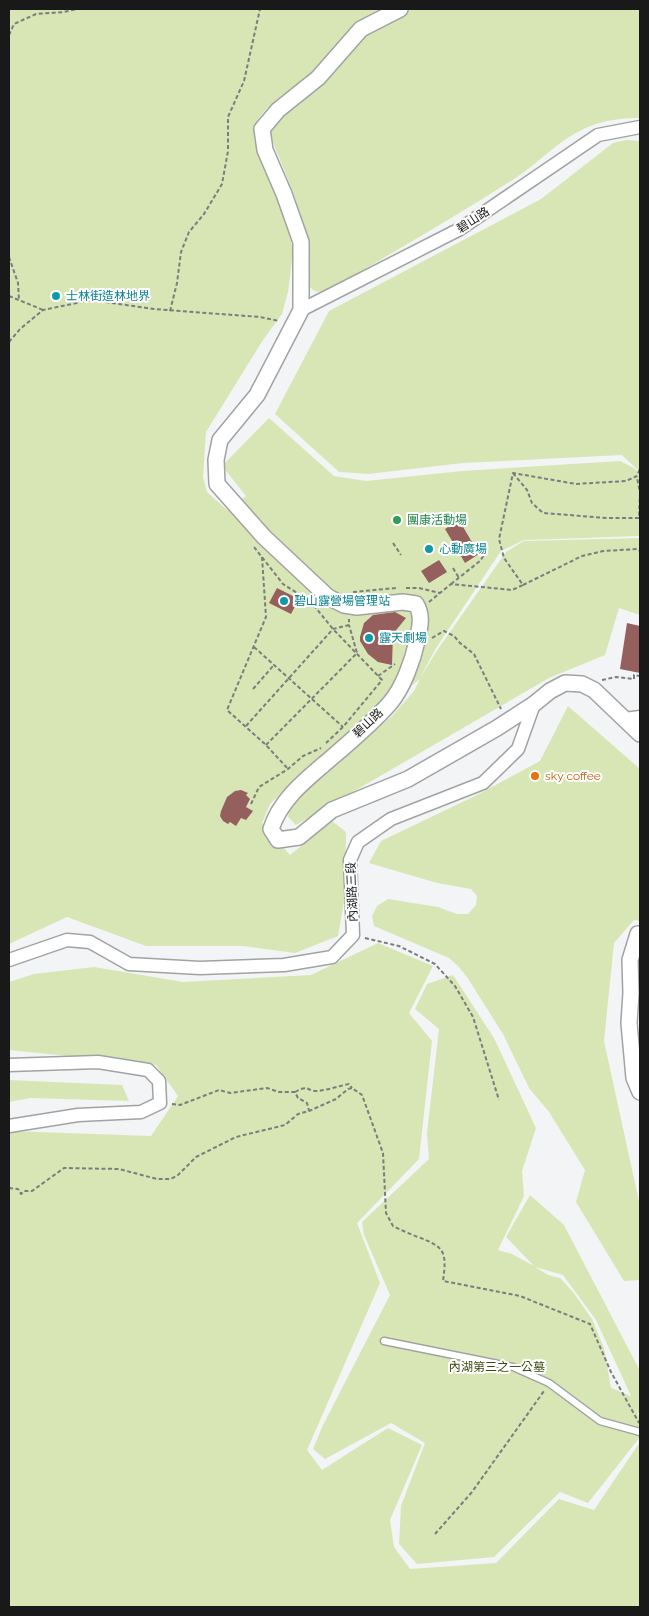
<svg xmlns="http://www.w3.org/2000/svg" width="649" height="1616" font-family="Raleway,'Noto Sans TC',sans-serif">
<rect width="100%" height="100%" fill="#f3f4f6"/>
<g fill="#d8e6b6" fill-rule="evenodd">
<path d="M 9,9 L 380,9 C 352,22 343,47 322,66 C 302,83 275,96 259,118 C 255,124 254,133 254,140 L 276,190 L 288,226 L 293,252 L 288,292 L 282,314 L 263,340 L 206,432 L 203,477 L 207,492 L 227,510 L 246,496 L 222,466 L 269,418 L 334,476 L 366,481 L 462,471 L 620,461 L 634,468 L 640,474 L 640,536 L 524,540 L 501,551 L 436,648 L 420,678 L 438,649 L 506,552 L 524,541 L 640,538 L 640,615 L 619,608 L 605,655 L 549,678 L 296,825 L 288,817 L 292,801 L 392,716 L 414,691 L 420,679 L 302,773 L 270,804 L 262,823 L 290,855 L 332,821 L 346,832 L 345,896 L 338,936 L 295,953 L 243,946 L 146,946 L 67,917 L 9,944 Z"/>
<path d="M 413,9 L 640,9 L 640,118 C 622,118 605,120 588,127 C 561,138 541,161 517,177 C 457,216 393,252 331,289 C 324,291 316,295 310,287 C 303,278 308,251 306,238 C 300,203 283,169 270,135 L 271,125 L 361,37 L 393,17 Z"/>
<polygon points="626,140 640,141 640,472 622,455 463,463 368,474 339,472 275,414 329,311 541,199 613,143"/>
<polygon points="568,706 640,769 640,921 634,920 614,943 604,1041 640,1206 640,1280 624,1281 576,1202 585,1170 549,1112 529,1088 503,1034 467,977 458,966 449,958 374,926 372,916 377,906 388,899 438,907 457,914 468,914 476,905 477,896 471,889 437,883 369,863 381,841 477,795 540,761"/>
<polygon points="378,943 433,966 409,1013 432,1041 419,1159 357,1223 380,1283 307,1450 322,1470 388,1428 422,1445 390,1520 394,1547 410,1569 496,1563 559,1499 594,1510 640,1442 640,1607 9,1607 9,1131 151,1136 178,1096 156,1065 9,1050 9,982 34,974 94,967 183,982 311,975"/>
<path d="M 453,975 L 494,1038 L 536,1128 L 522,1171 L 524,1196 L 498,1250 L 512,1254 L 534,1266 L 506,1237 L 530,1195 L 564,1225 L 640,1371 L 640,1416 L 636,1408 L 640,1420 L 640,1437 L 588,1503 L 560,1492 L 494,1557 L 417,1564 L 399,1544 L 401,1506 L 425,1443 L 391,1423 L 325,1459 L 313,1449 L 323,1425 L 390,1295 L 364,1235 L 362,1222 L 429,1159 L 427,1133 L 439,1029 L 415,1009 L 427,984 ZM 535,1267 L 563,1275 L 596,1320 L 631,1396 L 611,1388 L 604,1348 L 592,1319 L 573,1292 L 560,1278 L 548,1275 Z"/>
<polygon points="9,1080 122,1085 129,1101 30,1098 9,1102"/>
</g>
<g fill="#945f5c">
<polygon points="459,520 479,554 465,563 445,529"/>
<polygon points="439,560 447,572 429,583 421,571"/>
<polygon points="277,588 299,599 291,614 269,603"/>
<polygon points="395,612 406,618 393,634 392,665 378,662 368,654 360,641 360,637 364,623 373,615"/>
<polygon points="627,623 640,626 640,673 620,669"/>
<polygon points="241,790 248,793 246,795 250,799 246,807 253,811 246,820 241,818 236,826 230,822 228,824 223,821 220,816 221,811 227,797 235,791"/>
</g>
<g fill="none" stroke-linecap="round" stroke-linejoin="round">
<g stroke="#a1a2a3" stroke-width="9">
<polyline id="service" points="384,1341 513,1367 549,1383 600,1421 640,1432"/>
</g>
<g stroke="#a1a2a3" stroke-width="15">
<g id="minor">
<polyline points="301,310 460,229 598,135 640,127"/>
<polyline points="625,719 640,717"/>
<polyline points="9,960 67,940 90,942 129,964 200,968 284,965 332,957 353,935 350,860 358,842 391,819 483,783 518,749 534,704"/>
<polyline points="9,1065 98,1062 148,1070 159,1081 160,1103 141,1112 78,1115 9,1126"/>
</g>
</g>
<g stroke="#a1a2a3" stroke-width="18">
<g id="tertiary">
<path d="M 400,9 L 361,29 L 318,78 L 278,110 L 262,129 L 265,150 L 284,194 L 301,242 L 301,310 L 257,395 L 220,440 L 216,460 L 217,484 L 264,537 L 328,597 L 344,605 L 357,607 L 403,602 L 416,604 C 423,615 420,628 417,641 C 413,660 403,688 390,703 C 372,724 344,747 323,765 C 302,783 280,801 271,829 L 278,840 L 299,837 L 332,810 L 408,779 L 497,728 L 534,704 L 550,691 L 565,683 L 582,684 L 594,690 L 640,734"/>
<polyline points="640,934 638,934 630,960 631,993 629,1023 634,1078 640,1092"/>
</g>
</g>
<g stroke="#7c7c7e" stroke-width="2" stroke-dasharray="4 2.5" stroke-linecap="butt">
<polyline points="9,35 14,24 36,14 64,12 77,9"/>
<polyline points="9,257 18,283 19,300"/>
<polyline points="9,296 43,310"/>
<polyline points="170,311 177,283 181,252 189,232 204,214 222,184 228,151 228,117 244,81 260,9"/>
<polyline points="9,342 20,329 43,310 91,300 154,309 260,317 279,321"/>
<polyline points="513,473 527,490 532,503 543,513 607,518 639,518 640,493 637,477"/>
<polyline points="393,543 401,555"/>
<polyline points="254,547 283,584 311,602 333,629 382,680 343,727 326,743"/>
<polyline points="262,557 266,617 227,710 266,745 288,769"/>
<polyline points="453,568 459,578"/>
<polyline points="451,584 480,561 488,549"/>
<polyline points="523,585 582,556 603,551 637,549 640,551"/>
<polyline points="406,588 419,588 440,593"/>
<polyline points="353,592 396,588"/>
<polyline points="429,602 451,584 512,590 523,585 504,558 499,539 513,473 576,484 626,481 637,476 640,468"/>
<polyline points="432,638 444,631 454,636 460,643 474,654 501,709"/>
<polyline points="254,647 343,727"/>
<polyline points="378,676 395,664"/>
<polyline points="602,680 616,677 634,679 634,675 640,676"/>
<polyline points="253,689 274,665"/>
<polyline points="246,726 333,629 349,625 349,619"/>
<polyline points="266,745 357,653 349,625"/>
<polyline points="251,804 259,787 288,769 303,756 321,748"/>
<polyline points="365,938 399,946 435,964 455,986 473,1017 499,1100"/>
<path d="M 295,1092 C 309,1084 306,1091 317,1091 C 328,1090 339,1086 349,1084 L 352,1088"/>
<polyline points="172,1104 180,1105 219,1090 230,1093 267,1088 279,1092 295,1092 298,1098 307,1103 309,1111"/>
<path d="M 9,1188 L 18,1189 L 21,1194 L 24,1191 L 32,1191 L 64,1168 L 119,1169 L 157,1179 L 170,1179 L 177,1176 L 196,1157 L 236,1137 L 285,1125 L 298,1114 L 309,1111 L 336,1099 L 348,1089 L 352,1088 L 362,1095 L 383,1153 L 386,1213 L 393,1226 C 401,1230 410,1234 418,1237 C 445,1247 447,1252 443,1281 L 520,1296 L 590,1324 L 611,1372 L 639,1423"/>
<polyline points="435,1534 472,1492 544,1391"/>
</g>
<use href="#service" stroke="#fff" stroke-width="6"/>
<use href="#minor" stroke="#fff" stroke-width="12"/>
<use href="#tertiary" stroke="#fff" stroke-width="15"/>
</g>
<g fill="#0f9aa8" stroke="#fff" stroke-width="2">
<circle cx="56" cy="296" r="5"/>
<circle cx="429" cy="549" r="5"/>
<circle cx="284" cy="601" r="5"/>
<circle cx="369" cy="638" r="5"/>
</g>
<circle fill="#2e9e5b" stroke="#fff" stroke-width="2" cx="397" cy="520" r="5"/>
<circle fill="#e8710a" stroke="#fff" stroke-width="2" cx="535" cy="776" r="5"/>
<g text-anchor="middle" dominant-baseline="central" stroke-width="4" stroke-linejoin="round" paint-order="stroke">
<g font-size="12" fill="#19191a" stroke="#fff">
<text transform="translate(473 220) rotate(-33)">碧山路</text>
<text transform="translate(368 723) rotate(-43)">碧山路</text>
<text transform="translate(352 892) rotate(-92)">內湖路三段</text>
</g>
<g font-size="12" fill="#0d838f" stroke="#fff" text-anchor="start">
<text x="66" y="296">士林街造林地界</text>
<text x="439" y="549">心動廣場</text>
<text x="294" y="601">碧山露營場管理站</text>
<text x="379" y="638">露天劇場</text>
</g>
<g font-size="12" fill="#27864d" stroke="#fff" text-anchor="start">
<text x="407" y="520">團康活動場</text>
</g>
<g font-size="12" fill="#c56008" stroke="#fff" text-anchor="start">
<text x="545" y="776">sky coffee</text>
</g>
<g font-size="12" fill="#3b480f" stroke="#fff">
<text x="497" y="1367">內湖第三之一公墓</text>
</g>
</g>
<rect width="649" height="1616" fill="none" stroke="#19191a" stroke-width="20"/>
</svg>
